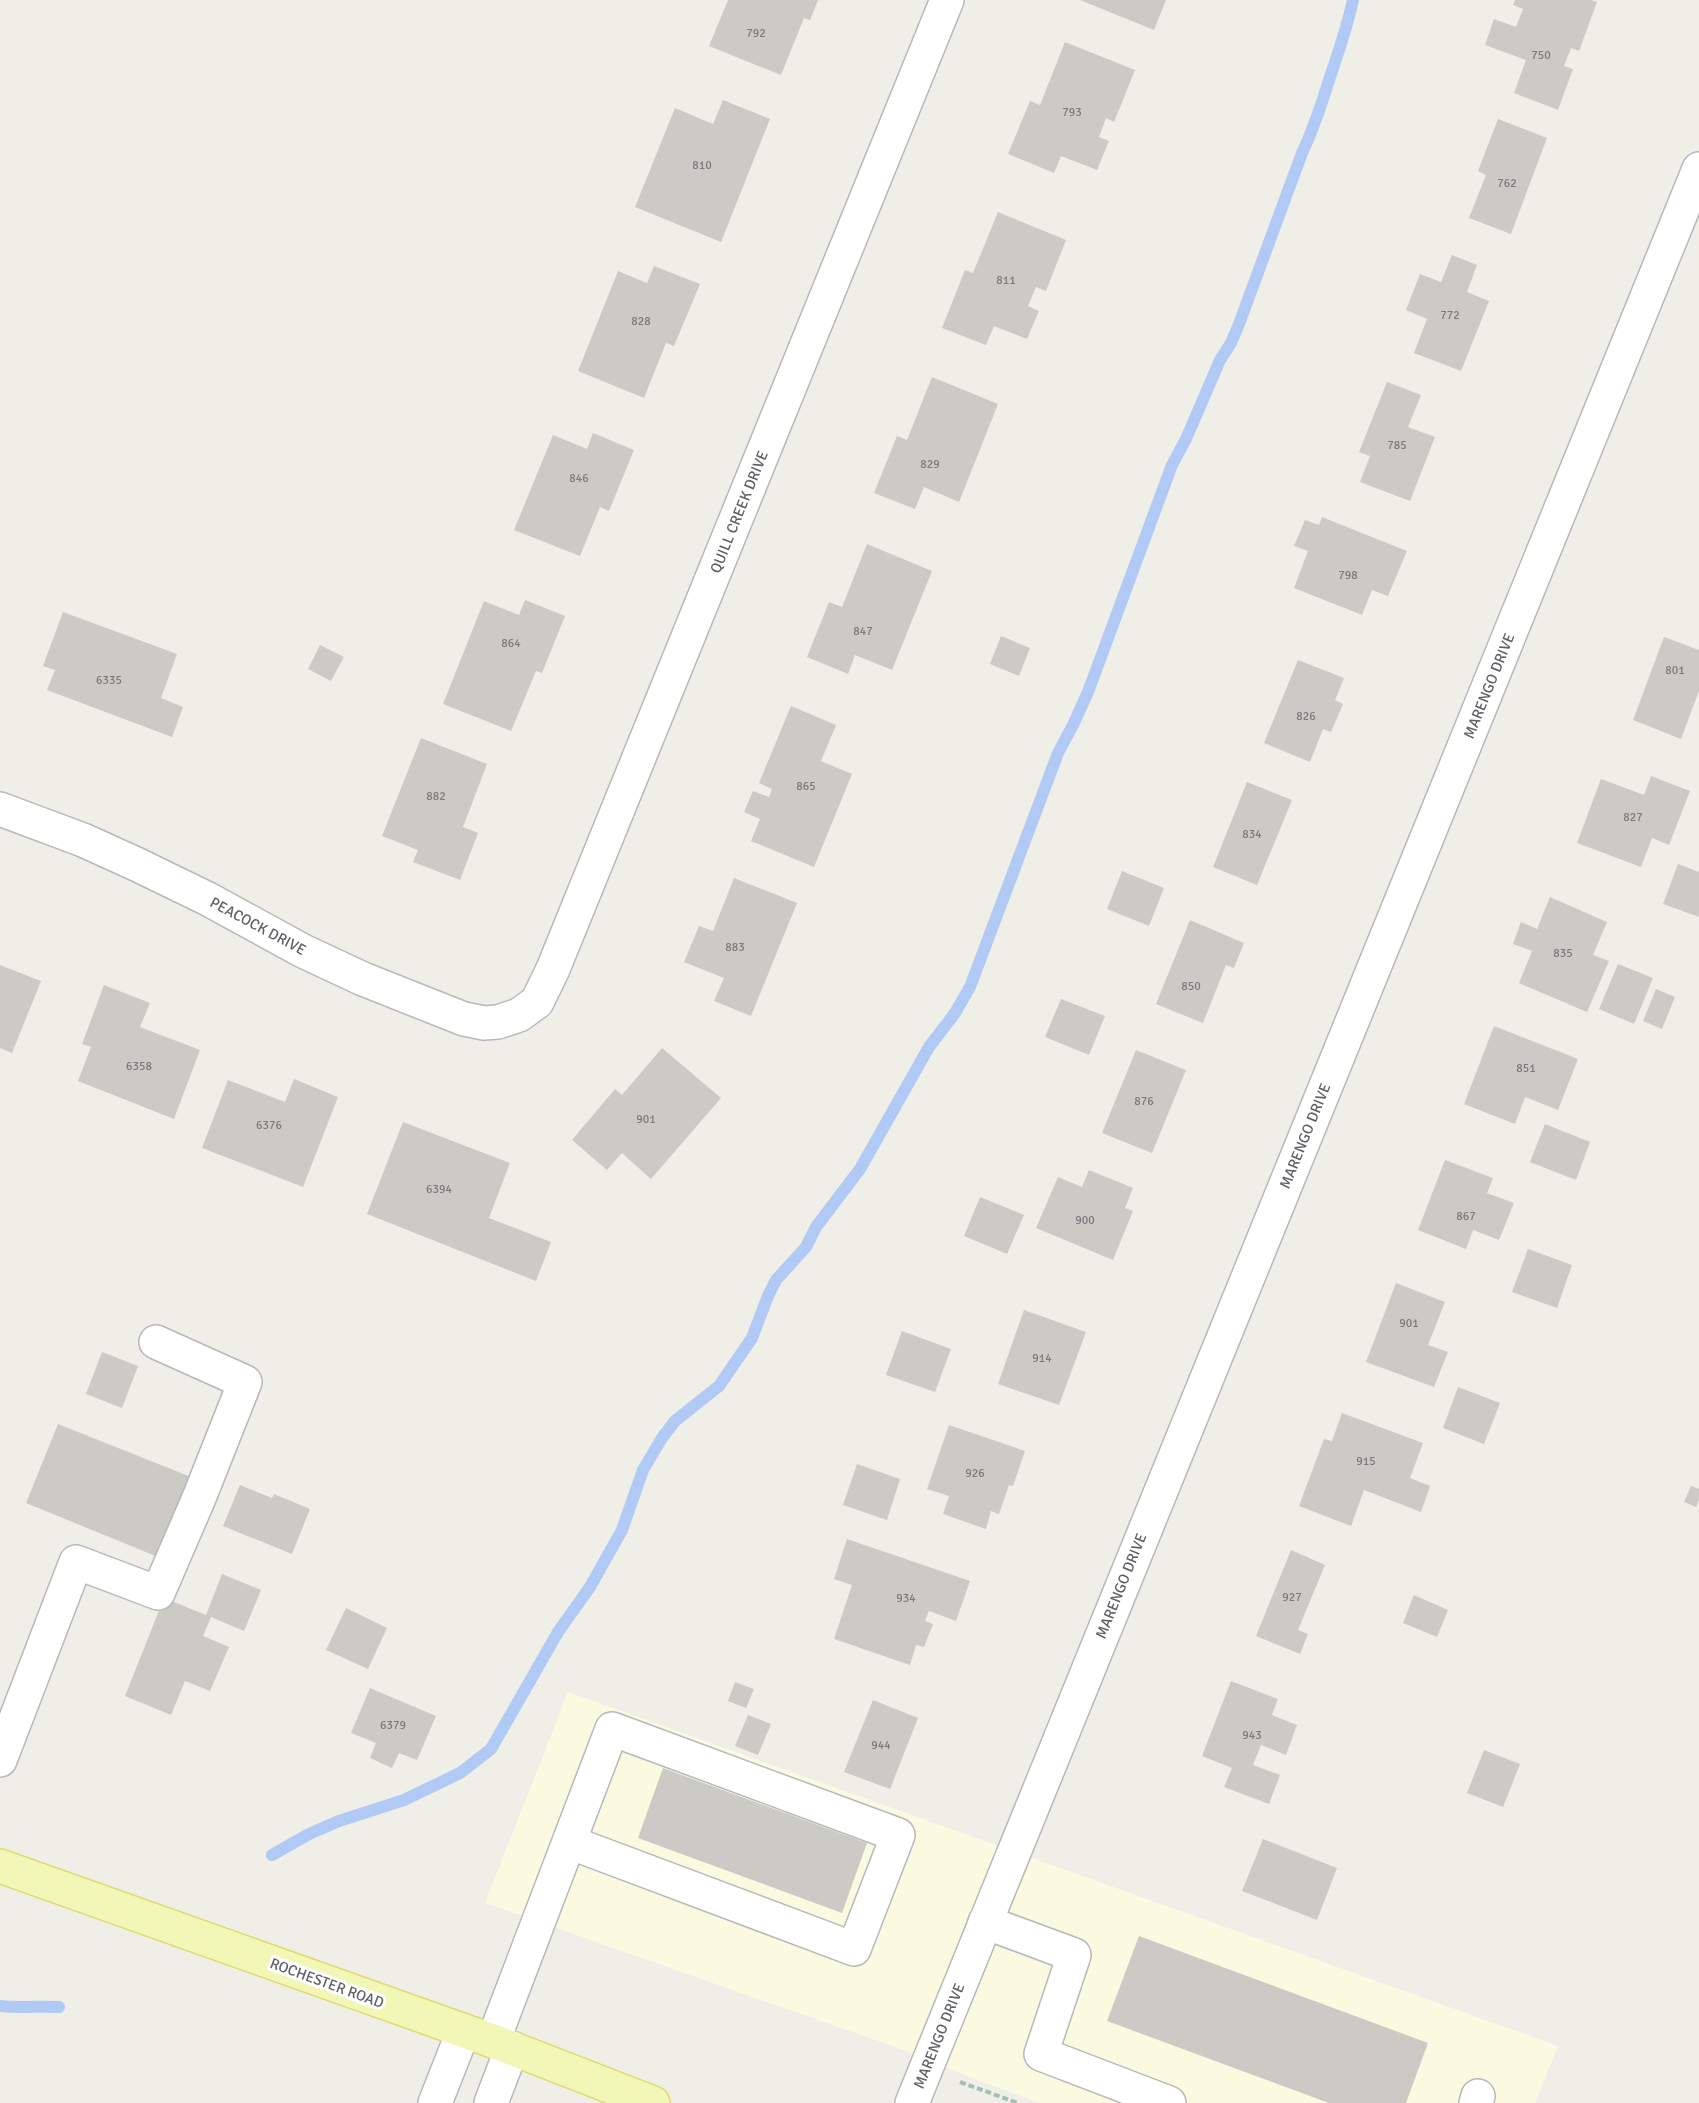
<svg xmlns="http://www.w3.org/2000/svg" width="1699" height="2103" font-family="Signika,sans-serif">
<rect width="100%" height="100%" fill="#efefe8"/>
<polygon fill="#fafae1" points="568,1692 1558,2046 1535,2103 1040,2103 977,2080 904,2050 485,1903"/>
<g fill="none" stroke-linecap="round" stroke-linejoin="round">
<g stroke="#b1c9f5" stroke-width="12">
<path d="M 272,1855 L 309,1834 L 339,1821 L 404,1800 L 460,1773 L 491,1749 L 558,1632 L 590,1587 L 622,1530 L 643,1470 L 662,1438 L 675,1421 L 719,1386 L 752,1338 L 768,1296 L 776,1280 L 806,1247 L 816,1227 L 860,1169 L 929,1047 L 955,1013 L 970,987 L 1058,753 L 1073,725 L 1088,692 L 1172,465 L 1186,439 L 1220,360 L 1231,343 L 1239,324 L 1302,153 C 1314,128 1322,103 1330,77 C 1339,51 1347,27 1353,0"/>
<path d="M 0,2006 C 20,2008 39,2006 59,2007"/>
</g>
</g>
<g fill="#cbcac4">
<polygon points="728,0 818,0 810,20 804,18 781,75 709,46"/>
<polygon points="1080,0 1166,0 1154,30"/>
<polygon points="1515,0 1591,0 1597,2 1579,51 1571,48 1564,66 1573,69 1558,110 1514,93 1526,60 1485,45 1494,19 1516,27 1523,9 1513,5"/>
<polygon points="1065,42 1135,70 1114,122 1106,118 1099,137 1109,141 1097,170 1061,156 1054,173 1008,154 1030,101 1040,105"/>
<polygon points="723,100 770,119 721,242 635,207 675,108 713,124"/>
<polygon points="1498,119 1547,138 1511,234 1469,218 1486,175 1478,171"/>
<polygon points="998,212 1066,240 1046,291 1036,287 1028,306 1039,311 1027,339 994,326 986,345 942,328 965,270 973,273"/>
<polygon points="1452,255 1477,265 1467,292 1489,301 1461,371 1414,353 1427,319 1406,310 1420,274 1441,282"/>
<polygon points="654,266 700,284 674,346 666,343 644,398 578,371 618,271 647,283"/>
<polygon points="932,377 998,404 959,502 924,487 915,509 874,493 897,436 907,440"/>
<polygon points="1387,382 1421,395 1408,427 1435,437 1410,501 1360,482 1370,456 1359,452"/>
<polygon points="593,433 634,450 609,511 600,507 580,556 514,530 553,435 587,449"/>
<polygon points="1322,517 1407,551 1388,596 1372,590 1362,615 1294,588 1308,551 1294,546 1305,520 1319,525"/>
<polygon points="867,544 932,571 892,670 855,655 848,674 807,657 829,602 842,607"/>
<polygon points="525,600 565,616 542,673 536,671 511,731 443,704 484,601 519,615"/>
<polygon points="63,612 177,654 161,698 183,707 172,737 47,690 55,670 43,666"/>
<polygon points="1001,636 1030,648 1019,676 990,664"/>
<polygon points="1664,637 1699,650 1699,691 1681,739 1633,720"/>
<polygon points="320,645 344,657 331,681 308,669"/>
<polygon points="1298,660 1344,678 1335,700 1343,704 1331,732 1323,729 1310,762 1264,743"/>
<polygon points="791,706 836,725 821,761 852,774 814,867 751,841 760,819 744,812 753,791 769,797 772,789 759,783"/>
<polygon points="421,738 487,764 463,827 478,833 460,880 413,862 418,850 382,836"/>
<polygon points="1651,776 1690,791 1669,845 1652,838 1641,867 1577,843 1601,779 1644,795"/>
<polygon points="1247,782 1292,800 1257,885 1213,867"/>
<polygon points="1678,864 1699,872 1699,917 1663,904"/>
<polygon points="1122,871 1164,888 1149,926 1107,909"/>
<polygon points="734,878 797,903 751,1016 714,1001 724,978 684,962 699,926 713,931"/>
<polygon points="1550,897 1607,922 1593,955 1609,961 1587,1012 1519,983 1532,951 1513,944 1521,922 1537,929"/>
<polygon points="1190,920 1244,943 1234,968 1226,965 1203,1023 1156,1004"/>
<polygon points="1618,964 1653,978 1634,1024 1599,1009"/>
<polygon points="0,965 41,981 12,1053 0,1048"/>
<polygon points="104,985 150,1003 140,1027 200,1050 174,1119 78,1081 91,1047 82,1044"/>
<polygon points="1656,989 1675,997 1662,1029 1643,1021"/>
<polygon points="1061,999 1105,1016 1089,1055 1045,1037"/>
<polygon points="1494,1026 1578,1059 1558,1110 1525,1097 1515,1124 1464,1104"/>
<polygon points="662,1048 721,1098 651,1179 622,1153 607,1170 572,1140 615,1089 622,1095"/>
<polygon points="1136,1050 1186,1070 1152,1153 1102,1133"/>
<polygon points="294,1079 338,1097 303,1187 202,1148 228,1080 285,1102"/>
<polygon points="403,1122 510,1163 489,1218 551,1242 536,1281 367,1214"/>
<polygon points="1545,1124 1590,1142 1576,1180 1530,1162"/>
<polygon points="1445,1160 1493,1178 1487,1193 1514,1203 1499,1240 1473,1230 1466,1249 1418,1230"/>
<polygon points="1089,1170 1133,1188 1125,1208 1133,1211 1113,1260 1036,1228 1058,1177 1082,1187"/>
<polygon points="980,1197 1024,1215 1007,1254 964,1236"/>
<polygon points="1528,1249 1572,1265 1557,1308 1512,1292"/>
<polygon points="1396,1283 1445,1302 1428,1345 1448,1352 1434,1387 1366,1362"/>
<polygon points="1024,1310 1086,1332 1059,1405 998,1384"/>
<polygon points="902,1331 951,1349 935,1392 886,1375"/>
<polygon points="102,1352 138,1366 122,1408 86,1394"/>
<polygon points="1458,1387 1500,1403 1484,1444 1443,1428"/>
<polygon points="1342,1413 1423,1443 1410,1478 1430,1486 1421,1512 1364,1490 1351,1526 1299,1506 1324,1439 1332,1441"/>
<polygon points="58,1424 191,1477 158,1557 26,1503"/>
<polygon points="949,1425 1025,1451 1013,1486 1009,1485 999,1514 991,1511 986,1529 943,1514 949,1496 927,1489"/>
<polygon points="857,1464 900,1479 887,1520 843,1505"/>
<polygon points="240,1485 272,1498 274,1494 310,1509 292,1554 223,1526"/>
<polygon points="1691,1486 1699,1489 1699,1500 1696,1507 1684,1502"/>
<polygon points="847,1539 970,1581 956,1621 929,1611 925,1621 933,1624 924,1647 916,1645 910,1665 834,1639 852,1585 834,1579"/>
<polygon points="1291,1550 1325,1565 1298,1630 1308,1634 1300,1654 1256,1636"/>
<polygon points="222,1574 261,1590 244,1631 211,1617 203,1636 229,1647 210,1691 185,1681 171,1715 125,1696 164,1598 206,1615"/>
<polygon points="1414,1595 1448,1610 1437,1637 1403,1623"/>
<polygon points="346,1608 387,1628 368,1669 326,1650"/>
<polygon points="1231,1681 1278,1699 1272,1715 1297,1725 1286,1755 1261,1745 1253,1765 1280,1775 1269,1804 1224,1787 1232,1768 1202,1756"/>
<polygon points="735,1682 754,1689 746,1708 728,1701"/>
<polygon points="370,1688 436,1716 417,1760 399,1753 392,1768 370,1758 376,1743 351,1733"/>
<polygon points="873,1700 918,1718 890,1789 844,1772"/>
<polygon points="748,1715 771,1724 758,1755 735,1746"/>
<polygon points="1484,1750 1520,1764 1503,1807 1467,1793"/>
<polygon points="663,1768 867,1843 842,1913 638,1838"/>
<polygon points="1263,1839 1337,1868 1317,1920 1242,1891"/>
<polygon points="1139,1936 1428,2043 1406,2103 1329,2103 1107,2021"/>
</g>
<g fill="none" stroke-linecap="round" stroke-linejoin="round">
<g stroke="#b7b8bc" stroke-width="36">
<g id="minor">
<polyline points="0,809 83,840 136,864 208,899 303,951 363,979 464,1019 484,1023 498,1022 519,1015 537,1002 553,969 947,0"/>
<polyline points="0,1760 76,1562 158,1593 199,1498 245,1382 156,1342"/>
<polyline points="985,1922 1074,1955 1041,2054 1169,2103"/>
<polyline points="493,2041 612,1729 898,1835 854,1949 569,1842"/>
<polyline points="435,2103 463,2032"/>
<polyline points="491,2103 512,2048"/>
<polyline points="912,2103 1699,169"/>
<polyline points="1476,2103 1478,2096"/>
</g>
</g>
<g stroke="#e2da6e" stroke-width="36">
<polyline id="major" points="0,1866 493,2041 653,2103"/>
</g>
<polyline stroke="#a0c1b1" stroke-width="4" stroke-dasharray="6 3" stroke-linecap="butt" points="960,2082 1018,2103"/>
<use href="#minor" stroke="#fff" stroke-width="33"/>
<use href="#major" stroke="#f2f6b6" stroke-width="33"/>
</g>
<g text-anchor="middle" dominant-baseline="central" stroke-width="6" stroke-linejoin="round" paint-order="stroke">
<g font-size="12" fill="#7a7a7e">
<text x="756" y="33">792</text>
<text x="1541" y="55">750</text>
<text x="1072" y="112">793</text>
<text x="702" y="165">810</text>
<text x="1507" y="183">762</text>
<text x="1006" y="280">811</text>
<text x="1450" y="315">772</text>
<text x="641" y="321">828</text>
<text x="1397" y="445">785</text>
<text x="930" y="464">829</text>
<text x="579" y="478">846</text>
<text x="1348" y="575">798</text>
<text x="863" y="631">847</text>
<text x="511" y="643">864</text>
<text x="1675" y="670">801</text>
<text x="109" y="680">6335</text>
<text x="1306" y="716">826</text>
<text x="806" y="786">865</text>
<text x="436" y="796">882</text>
<text x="1633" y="817">827</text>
<text x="1252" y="834">834</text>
<text x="735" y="947">883</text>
<text x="1563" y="953">835</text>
<text x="1191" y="986">850</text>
<text x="139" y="1066">6358</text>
<text x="1526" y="1068">851</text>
<text x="1144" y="1101">876</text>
<text x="646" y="1119">901</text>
<text x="269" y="1125">6376</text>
<text x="439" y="1189">6394</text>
<text x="1466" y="1216">867</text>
<text x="1085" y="1220">900</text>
<text x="1409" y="1323">901</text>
<text x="1042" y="1358">914</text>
<text x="1366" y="1461">915</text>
<text x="975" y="1473">926</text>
<text x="1292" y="1597">927</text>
<text x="906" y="1598">934</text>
<text x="393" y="1725">6379</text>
<text x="1252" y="1735">943</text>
<text x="881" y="1745">944</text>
</g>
<g font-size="15" fill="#5f6066" stroke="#fff">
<text transform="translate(739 512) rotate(-68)">QUILL CREEK DRIVE</text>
<text transform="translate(1489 686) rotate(-68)">MARENGO DRIVE</text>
<text transform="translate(258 926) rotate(28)">PEACOCK DRIVE</text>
<text transform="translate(1305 1136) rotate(-68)">MARENGO DRIVE</text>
<text transform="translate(1121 1586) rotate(-68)">MARENGO DRIVE</text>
<text transform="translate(327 1983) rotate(20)">ROCHESTER ROAD</text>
<text transform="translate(939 2036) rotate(-68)">MARENGO DRIVE</text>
</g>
</g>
</svg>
